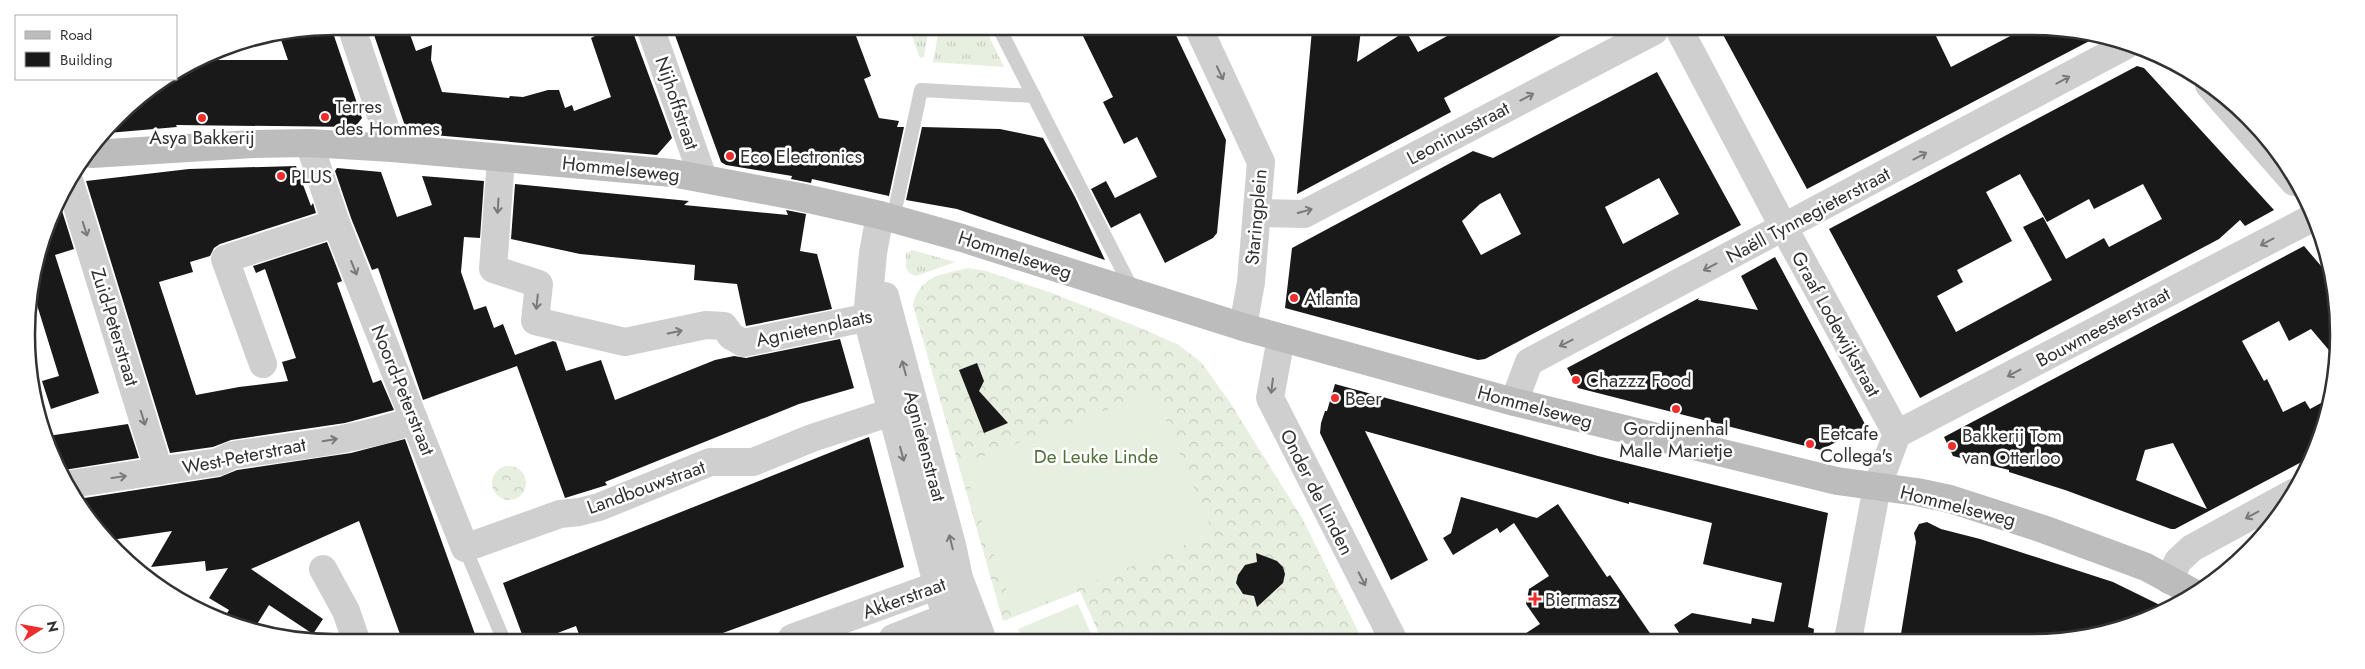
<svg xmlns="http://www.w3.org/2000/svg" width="2365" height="669" font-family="Jost,sans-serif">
<defs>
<pattern id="grass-tufts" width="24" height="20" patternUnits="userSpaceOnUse" patternTransform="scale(1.25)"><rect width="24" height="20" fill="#e7efe0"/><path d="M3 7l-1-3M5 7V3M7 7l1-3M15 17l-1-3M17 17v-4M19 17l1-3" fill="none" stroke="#c7cdc1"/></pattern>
<pattern id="forest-crowns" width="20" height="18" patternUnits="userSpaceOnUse" patternTransform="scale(1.25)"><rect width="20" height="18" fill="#e7efe0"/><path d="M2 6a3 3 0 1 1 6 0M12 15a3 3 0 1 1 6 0" fill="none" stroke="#c7cdc1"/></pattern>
</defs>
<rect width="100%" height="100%" fill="#fff"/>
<g fill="url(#grass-tufts)">
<polygon points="909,28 929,28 924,57 920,58"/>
<polygon points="939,28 985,28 1004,67 933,62"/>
<polygon points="912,250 955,262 916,276 909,273 906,267 906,253"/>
</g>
<g fill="url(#forest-crowns)">
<path d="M 968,268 L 986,271 L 1052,293 L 1133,325 L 1177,344 L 1201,362 L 1229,401 L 1302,518 L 1362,639 L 1101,638 L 1080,591 L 1003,621 L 913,305 C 920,275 941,275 968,268 Z"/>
<circle cx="509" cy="483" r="17"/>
</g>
<g fill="#e7efe0">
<polygon points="1154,392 1213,533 1015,614 962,464"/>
<polygon points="1078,604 1093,638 1023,638 1018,629"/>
</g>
<g fill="#191919" fill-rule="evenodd">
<polygon points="371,26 407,26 416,51 432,45 431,60 442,92 509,98 510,96 523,97 548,90 559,90 565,108 572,105 574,111 611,97 591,38 595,36 592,27 631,27 672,138 657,155 411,133 406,129"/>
<polygon points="331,27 362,118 355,127 176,125 177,127 108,133 131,103 170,79 176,79 176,75 200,60 288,60 280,37"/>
<polygon points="672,27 853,28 871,76 864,79 879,118 899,121 897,127 904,127 889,196 812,179 811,183 791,179 792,176 726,165 721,162"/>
<polygon points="1097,29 1173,29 1226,140 1217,233 1213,238 1165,263 1140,213 1111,228 1091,189 1106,181 1115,198 1157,177 1137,137 1124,144 1103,102 1113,97 1083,36"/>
<polygon points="1312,30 1361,30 1357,62 1406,31 1418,52 1458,30 1572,30 1444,98 1451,112 1297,194"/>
<polygon points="1721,31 1934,32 1951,67 2018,32 2090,32 2099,36 1807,189"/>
<path d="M 2137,66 L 2144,68 L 2274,210 L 2245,226 L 2240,220 L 2219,239 L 1920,398 L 1829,229 ZM 2020,174 L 2047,222 L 2089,199 L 2094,209 L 2143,184 L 2162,219 L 2109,247 L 2104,238 L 2066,259 L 2043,217 L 2023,227 L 2052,280 L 1956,332 L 1937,296 L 1963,282 L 1957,270 L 2012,241 L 1986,192 Z"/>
<path d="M 1657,72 L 1741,225 L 1485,359 L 1478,360 L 1285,308 L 1292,248 L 1473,151 L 1493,158 ZM 1659,178 L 1679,214 L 1623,244 L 1605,207 ZM 1500,193 L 1521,234 L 1481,255 L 1462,221 L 1480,204 Z"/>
<polygon points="922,127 1000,129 1043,138 1075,197 1105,260 957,209 906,200"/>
<polygon points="296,166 311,206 313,203 316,213 220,244 214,248 210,256 190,262 193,272 159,282 196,395 239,387 288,381 282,362 296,358 265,269 256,273 253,266 327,242 342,281 337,283 373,383 381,380 394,410 345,423 231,440 213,447 170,453 86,181 189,169"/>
<polygon points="337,168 381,172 397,217 432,205 422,176 484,181 480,238 464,237 461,272 474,310 486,306 494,328 503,324 515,355 553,341 556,342 566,371 601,360 615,400 715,360 734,356 746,358 840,339 854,388 799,404 605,482 607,485 565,498 517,366 423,400 378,268 372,270 351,218 335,171"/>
<polygon points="515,184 689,201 684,205 788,215 786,210 806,214 800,251 817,254 832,309 746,326 737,284 694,280 695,265 580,254 511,239"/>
<polygon points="58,198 74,249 55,255 99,393 51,409 42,381 59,376 33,292"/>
<path d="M 2304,246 L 2333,280 L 2333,355 L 2311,329 L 2289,341 L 2279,321 L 2242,341 L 2264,381 L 2267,379 L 2283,412 L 2305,401 L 2310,409 L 2332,397 L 2309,458 L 2175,529 L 2171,529 L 2065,490 L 2009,472 L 2009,470 L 1953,456 L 1944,437 ZM 2173,443 L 2207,509 L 2136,480 L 2145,450 Z"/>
<polygon points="1775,257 1866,426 1821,450 1578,388 1567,368 1699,298 1698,300 1758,310 1741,276"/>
<polygon points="977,363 984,381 979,391 1008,423 984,433 959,370"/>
<polygon points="1335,384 1598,456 1828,513 1808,627 1814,629 1813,640 1683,639 1674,625 1692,613 1751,624 1752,618 1774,622 1782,583 1703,564 1712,523 1629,502 1629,504 1365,431 1428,560 1391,580 1320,433 1321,423 1325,411 1327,411"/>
<polygon points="128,424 139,458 64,470 48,436"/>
<polygon points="869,437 904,567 709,638 580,637 576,626 547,637 523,637 503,583"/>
<polygon points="405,439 476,637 401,637 359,521 251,569 323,619 313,634 269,605 254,629 224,618 229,610 209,598 228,568 206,571 205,561 151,567 172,531 111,540 90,522 78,499 220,477 237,470 351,453"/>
<polygon points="1461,497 1537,518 1558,504 1607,577 1610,575 1654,639 1517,639 1540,624 1526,604 1529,589 1549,576 1514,523 1500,533 1497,528 1453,555 1443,538 1451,533"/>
<polygon points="1927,522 1941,529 1980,539 2113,582 2166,608 2149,619 2070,640 1900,640 1916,542 1914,533 1919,524"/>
<polygon points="1256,553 1277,561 1283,567 1285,574 1283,583 1257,607 1254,596 1243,594 1236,583 1238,575 1245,565 1257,562"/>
</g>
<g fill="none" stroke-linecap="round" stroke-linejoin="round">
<g stroke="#cfcfcf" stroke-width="14">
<polyline points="999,28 1133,291"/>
<polyline points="893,219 921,90 1034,96"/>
<polyline points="465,548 502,636"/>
</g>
<g stroke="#cfcfcf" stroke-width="28">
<polyline points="351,26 392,148"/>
<polyline points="650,27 703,178"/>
<polyline points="1199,29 1261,162 1251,282 1243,327"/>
<polyline points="1680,31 1784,228 1897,434 1877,487 1848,640"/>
<polyline points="2209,85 2294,182"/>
<polyline points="309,143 336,223 465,548 560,514 579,512 599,507 710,462 753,462 812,438 913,405"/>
<polyline points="501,158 493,269 539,284 535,321 625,342 706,325 724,326 731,336 743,343 889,313"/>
<polyline points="70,183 159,471"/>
<polyline points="1257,213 1304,214 1654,31"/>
<polyline points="880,215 873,253 867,318 946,618 955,638"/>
<polyline points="885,296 952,545 959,578 982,638"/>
<polyline points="1281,338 1270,398 1393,639"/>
<polyline points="263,364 225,259 336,223"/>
<polyline points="1514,402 1529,362 2125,46"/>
<polyline points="1897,434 2310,219"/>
<path d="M 71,484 L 218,462 L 233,455 C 294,446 357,441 414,420"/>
<polyline points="323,569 346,611 355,637"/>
<polyline points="2169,580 2178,561 2192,548 2295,492"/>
<polyline points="792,638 955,579"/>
<polyline points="893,638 962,611"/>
</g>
<polyline stroke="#bcbcbc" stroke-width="28" points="92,154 253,144 309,143 392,148 672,173 800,197 880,215 962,238 1243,327 1514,402 1837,481 1917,492 1950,499 2043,529 2146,567 2192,592"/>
</g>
<defs><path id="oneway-shaft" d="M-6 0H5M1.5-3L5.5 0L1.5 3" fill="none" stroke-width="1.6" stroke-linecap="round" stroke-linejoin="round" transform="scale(1.25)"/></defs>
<g stroke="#797979">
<use href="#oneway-shaft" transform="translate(1220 73) rotate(65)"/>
<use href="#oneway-shaft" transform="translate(2063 80) rotate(-28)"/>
<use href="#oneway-shaft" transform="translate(1527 97) rotate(-28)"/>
<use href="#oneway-shaft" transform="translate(1920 156) rotate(-28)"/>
<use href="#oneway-shaft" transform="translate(498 206) rotate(94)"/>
<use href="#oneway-shaft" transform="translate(1305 211) rotate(-15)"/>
<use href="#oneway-shaft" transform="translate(85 229) rotate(72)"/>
<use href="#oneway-shaft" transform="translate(2267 242) rotate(152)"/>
<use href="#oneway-shaft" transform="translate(1710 267) rotate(152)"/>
<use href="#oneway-shaft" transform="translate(354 268) rotate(68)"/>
<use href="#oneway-shaft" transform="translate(537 302) rotate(96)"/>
<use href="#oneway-shaft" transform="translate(675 332) rotate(-12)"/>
<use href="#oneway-shaft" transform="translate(1566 343) rotate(153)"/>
<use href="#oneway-shaft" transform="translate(904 368) rotate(-105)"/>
<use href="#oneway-shaft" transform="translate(2014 373) rotate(152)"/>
<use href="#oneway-shaft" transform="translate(1272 386) rotate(97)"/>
<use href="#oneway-shaft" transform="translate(143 418) rotate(73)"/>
<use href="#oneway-shaft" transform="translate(330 440) rotate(-9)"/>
<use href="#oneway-shaft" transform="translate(902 454) rotate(75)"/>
<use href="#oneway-shaft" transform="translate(119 477) rotate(-8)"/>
<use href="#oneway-shaft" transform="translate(2252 515) rotate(152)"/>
<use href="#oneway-shaft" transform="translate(951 542) rotate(-104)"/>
<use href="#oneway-shaft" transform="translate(1362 579) rotate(63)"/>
</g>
<g fill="#f02d2d" stroke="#fff" stroke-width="2">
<circle cx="325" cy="117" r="5"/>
<circle cx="202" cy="118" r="5"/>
<circle cx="730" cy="156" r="5"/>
<circle cx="281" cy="176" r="5"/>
<circle cx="1294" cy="298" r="5"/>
<circle cx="1576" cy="380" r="5"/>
<circle cx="1335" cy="398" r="5"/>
<circle cx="1676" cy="409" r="5"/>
<circle cx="1810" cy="444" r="5"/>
<circle cx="1952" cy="446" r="5"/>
<path d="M1532.5 591.5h5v5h5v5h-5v5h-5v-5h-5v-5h5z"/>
</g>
<g text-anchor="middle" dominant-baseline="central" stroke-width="5" stroke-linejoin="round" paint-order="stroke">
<g font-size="19" fill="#323232" stroke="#fff">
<text transform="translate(677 103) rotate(71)">Nijhoffstraat</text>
<text transform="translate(1458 133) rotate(-28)">Leoninusstraat</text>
<text transform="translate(621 169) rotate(6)">Hommelseweg</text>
<text transform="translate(1808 215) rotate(-28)">Naëll Tynnegieterstraat</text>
<text transform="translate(1256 217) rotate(-85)">Staringplein</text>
<text transform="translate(1015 255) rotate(18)">Hommelseweg</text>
<text transform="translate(1836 324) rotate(61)">Graaf Lodewijkstraat</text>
<text transform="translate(115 327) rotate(73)">Zuid-Peterstraat</text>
<text transform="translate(2103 327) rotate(-28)">Bouwmeesterstraat</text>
<text transform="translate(814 328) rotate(-12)">Agnietenplaats</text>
<text transform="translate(403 390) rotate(68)">Noord-Peterstraat</text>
<text transform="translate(1535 407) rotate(15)">Hommelseweg</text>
<text transform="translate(925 446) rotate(75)">Agnietenstraat</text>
<text transform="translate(244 456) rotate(-11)">West-Peterstraat</text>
<text transform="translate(646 487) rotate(-20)">Landbouwstraat</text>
<text transform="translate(1317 492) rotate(63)">Onder de Linden</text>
<text transform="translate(1958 506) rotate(14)">Hommelseweg</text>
<text transform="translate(904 598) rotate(-20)">Akkerstraat</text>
</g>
<g font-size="19" fill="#323232" stroke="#fff" text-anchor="start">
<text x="335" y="106">Terres<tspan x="335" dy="22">des Hommes</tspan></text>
<text x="202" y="137" text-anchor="middle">Asya Bakkerij</text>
<text x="740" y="156">Eco Electronics</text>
<text x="291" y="176">PLUS</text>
<text x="1304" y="298">Atlanta</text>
<text x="1586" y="380">Chazzz Food</text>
<text x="1345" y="398">Beer</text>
<text x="1676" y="428" text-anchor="middle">Gordijnenhal<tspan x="1676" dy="22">Malle Marietje</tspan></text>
<text x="1820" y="433">Eetcafe<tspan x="1820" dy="22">Collega's</tspan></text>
<text x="1962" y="435">Bakkerij Tom<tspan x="1962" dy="22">van Otterloo</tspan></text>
<text x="1545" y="599">Biermasz</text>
</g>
<g font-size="19" fill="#50713b" stroke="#fff">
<text x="1096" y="456">De Leuke Linde</text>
</g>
</g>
<path d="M0 0H2365V669H0ZM334 35H2031A299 299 0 0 1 2330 334V335A299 299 0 0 1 2031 634H334A299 299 0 0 1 35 335V334A299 299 0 0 1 334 35Z" fill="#fff" fill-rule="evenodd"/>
<path fill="none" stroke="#323232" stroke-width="2.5" d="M334 35H2031A299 299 0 0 1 2330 334V335A299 299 0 0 1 2031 634H334A299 299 0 0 1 35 335V334A299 299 0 0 1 334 35Z"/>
<rect x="15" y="15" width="162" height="65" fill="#ffffff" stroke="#adadad"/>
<rect x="25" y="31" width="25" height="8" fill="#bcbcbc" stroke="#adadad"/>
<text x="60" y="40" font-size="15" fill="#323232">Road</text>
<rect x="25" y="52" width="25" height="15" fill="#191919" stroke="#adadad"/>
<text x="60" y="65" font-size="15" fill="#323232">Building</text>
<g transform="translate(40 629) rotate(79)"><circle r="24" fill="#ffffff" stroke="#adadad"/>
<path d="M0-4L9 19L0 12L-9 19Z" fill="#f02d2d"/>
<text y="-8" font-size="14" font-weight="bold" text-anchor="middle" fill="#323232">N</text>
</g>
</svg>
